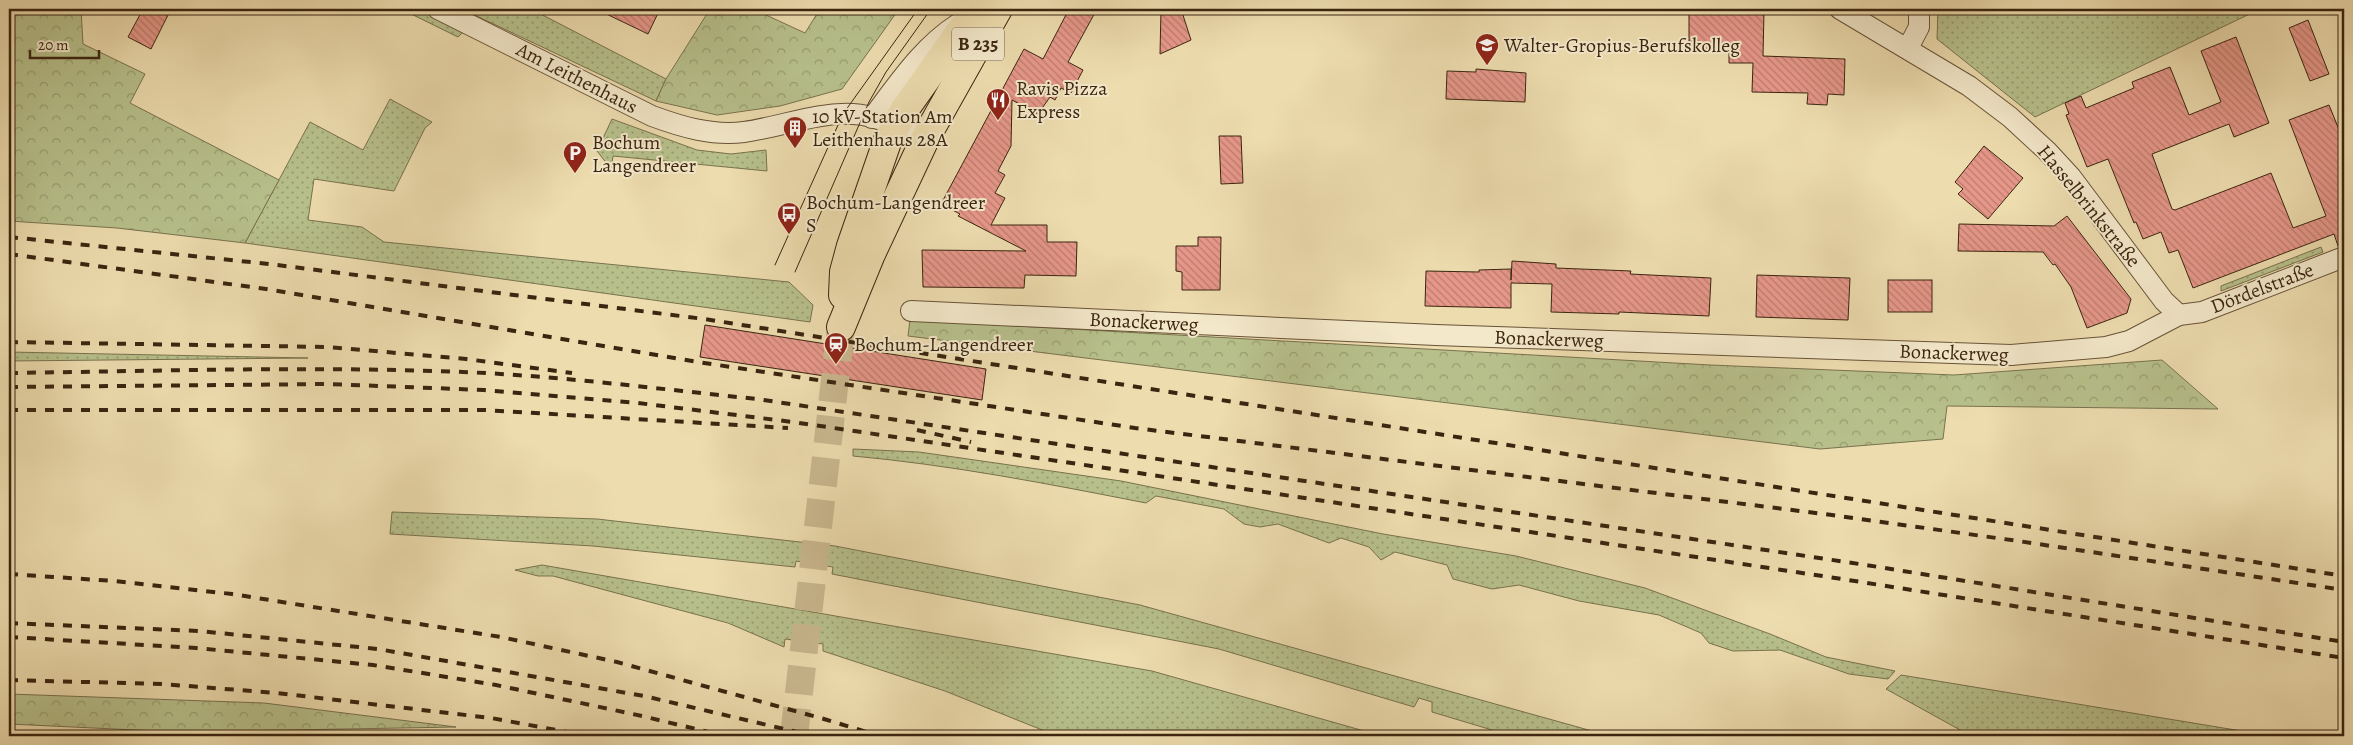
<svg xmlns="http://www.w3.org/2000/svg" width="2353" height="745" font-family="Alegreya,serif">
<defs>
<pattern id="grass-dots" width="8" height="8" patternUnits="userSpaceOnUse" patternTransform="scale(1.25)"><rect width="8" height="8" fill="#b7c08b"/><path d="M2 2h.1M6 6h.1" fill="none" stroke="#969c70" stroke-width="1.8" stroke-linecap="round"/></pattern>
<pattern id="forest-crowns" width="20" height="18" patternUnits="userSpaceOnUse" patternTransform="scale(1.25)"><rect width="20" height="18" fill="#b7c08b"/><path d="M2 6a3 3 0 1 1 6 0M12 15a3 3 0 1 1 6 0" fill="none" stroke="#969c70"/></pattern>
<pattern id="building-back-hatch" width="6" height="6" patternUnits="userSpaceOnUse" patternTransform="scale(1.25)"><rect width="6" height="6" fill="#e69789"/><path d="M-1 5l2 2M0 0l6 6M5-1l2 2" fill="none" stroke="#bc7b6f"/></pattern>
</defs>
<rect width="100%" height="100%" fill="#eddcae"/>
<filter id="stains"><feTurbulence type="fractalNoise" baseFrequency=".004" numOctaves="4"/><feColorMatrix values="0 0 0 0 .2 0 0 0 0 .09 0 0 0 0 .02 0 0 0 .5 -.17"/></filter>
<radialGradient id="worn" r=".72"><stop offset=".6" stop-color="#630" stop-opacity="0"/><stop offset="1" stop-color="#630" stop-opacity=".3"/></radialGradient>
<g fill="url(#grass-dots)" stroke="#79724e">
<polygon points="401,9 418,9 464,31 458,37"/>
<polygon points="462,9 531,9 666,79 656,101"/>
<polygon points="1938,9 2260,9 2035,117 1937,39"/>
<polygon points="390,99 432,122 425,128 394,191 314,179 308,220 362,227 384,242 789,282 813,305 810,322 245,243 310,122 363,150"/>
<polygon points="612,119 697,150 731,154 766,150 767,171 613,156 611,169 597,151"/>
<polygon points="2321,247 2323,252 2221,291 2221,286"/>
<polygon points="9,352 308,358 9,361"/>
<path d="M 853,449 L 919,452 L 1121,481 L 1383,534 L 1516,556 L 1645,588 L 1770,634 L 1826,657 L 1895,671 L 1888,679 L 1849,674 L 1780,650 L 1733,651 L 1709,643 L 1701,633 L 1659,615 L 1579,601 L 1519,585 L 1492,589 L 1453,579 L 1447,565 L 1395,552 L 1381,560 L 1369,547 L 1341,538 L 1329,543 L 1278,524 L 1260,527 L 1244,524 L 1224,509 L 1156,496 L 1146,503 C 1049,484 952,465 853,456 Z"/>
<polygon points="392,512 597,519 835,546 1140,605 1610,736 1512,736 1432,712 1432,702 1419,698 1414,707 1219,649 832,574 833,567 796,561 795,567 593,546 390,534"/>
<polygon points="542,565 1152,671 1382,736 1057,736 945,691 823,651 823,644 785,639 784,647 728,623 553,576 538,576 515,570"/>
<polygon points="1901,675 2272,736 1971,736 1886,689"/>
</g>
<g fill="url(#forest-crowns)" stroke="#79724e">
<polygon points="9,9 81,9 83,44 145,74 130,103 279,180 245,243 117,228 9,221"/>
<polygon points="710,9 753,9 805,33 820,9 899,9 842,89 780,106 717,115 656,101 666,79"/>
<polygon points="910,320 1710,365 1954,375 2162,360 2218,409 1947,406 1943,439 1820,449 908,336"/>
<polygon points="9,694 264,703 456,727 178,732 9,724"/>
</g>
<g fill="url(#building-back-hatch)" stroke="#3b2510">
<polygon points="143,9 171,9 151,49 128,37"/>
<polygon points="596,9 660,9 648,34"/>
<polygon points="1069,9 1097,9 1068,62 1083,70 1071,93 1061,88 1055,100 1050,97 1038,114 1012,100 1011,146 998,171 1005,175 995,193 1005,198 991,225 1047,225 1047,242 1077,242 1076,276 1025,275 1024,288 923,287 922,250 1026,251 958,216 960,214 941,204 1024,49 1043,59"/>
<polygon points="1161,9 1181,9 1191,40 1160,54"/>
<polygon points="1689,9 1764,11 1763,56 1845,59 1844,95 1828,94 1827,105 1807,104 1808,93 1752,92 1753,63 1729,63 1729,50 1689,49"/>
<polygon points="2308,20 2329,74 2310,81 2289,28"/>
<polygon points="2236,37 2269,123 2234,137 2229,124 2152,154 2172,209 2175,210 2271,173 2293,228 2326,216 2289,120 2329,105 2344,142 2344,245 2338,246 2334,234 2193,288 2178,250 2169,253 2161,232 2143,239 2136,222 2134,223 2108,159 2087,167 2066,115 2069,114 2065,103 2081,96 2086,108 2134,88 2132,82 2170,67 2189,115 2221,102 2201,51"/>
<polygon points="1476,69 1526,73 1525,102 1446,99 1447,71 1476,72"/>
<polygon points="1219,136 1241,136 1243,183 1221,184"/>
<polygon points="1984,146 2023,178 1988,219 1958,194 1963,189 1955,182"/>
<polygon points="2067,216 2131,299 2127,313 2087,328 2071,287 2055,264 2053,265 2043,252 1958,251 1959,224 2054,226"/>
<polygon points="1198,237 1221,237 1220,290 1182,290 1182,272 1176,271 1176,246 1198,246"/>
<polygon points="1512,261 1556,264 1556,268 1631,271 1630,274 1711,278 1709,316 1619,312 1619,314 1551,312 1552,284 1511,283 1511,308 1425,306 1426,271 1479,272 1479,270 1511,269 1511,280"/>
<polygon points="1757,275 1850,278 1848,320 1756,317"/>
<rect x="1888" y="280" width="44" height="32"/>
<polygon points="705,325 986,369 982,400 700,357"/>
</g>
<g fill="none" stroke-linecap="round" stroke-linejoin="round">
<polyline stroke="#c9b78e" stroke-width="28" stroke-dasharray="28 14" stroke-linecap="butt" points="794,736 841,327"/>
<g stroke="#685338" stroke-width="22">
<g id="minor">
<path d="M 438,9 L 652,116 C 682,127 712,136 744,132 C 781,127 816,112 853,114 C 878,115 903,129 925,139"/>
<polyline points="1840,9 1969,86 2010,117 2047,151 2071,177 2164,301 2179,315"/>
<polyline points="1908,48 1919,27 1919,9"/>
<path d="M 872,118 C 898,84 922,47 958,24"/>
<polyline points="911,311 1436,335 2011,355 2106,347 2129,341 2179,315 2202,312 2344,257"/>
</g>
</g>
<g stroke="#3b2510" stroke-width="30">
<g id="primary">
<polyline points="843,295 844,272 851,246 887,142 905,109 976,9"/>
<polyline points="841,327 871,254 925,139 998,9"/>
</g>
</g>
<use href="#minor" stroke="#f3e8ca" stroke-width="20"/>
<use href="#primary" stroke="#eddcae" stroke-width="28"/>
<g stroke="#3b2510" stroke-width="1">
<polyline points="775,265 843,114 918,9"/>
<polyline points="795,272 869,102 886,72 931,9"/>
</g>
<g stroke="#3b2510" stroke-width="4" stroke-dasharray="9 9" stroke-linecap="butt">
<polyline points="9,237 269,264 704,319 2344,576"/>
<polyline points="9,254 266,289 698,362 1135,428 1832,515 2018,541 2344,590"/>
<polyline points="9,342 328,347 466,359 572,373"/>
<path d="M 9,373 C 160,371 312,366 463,372 C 561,376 659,389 757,399 L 1866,565 L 2344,642"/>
<polyline points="9,387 328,384 484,390 638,403 793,422 1112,469 1842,579 2344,658"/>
<polyline points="9,410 484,410 788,428"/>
<polyline points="917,430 971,442"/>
<polyline points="9,574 114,581 232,594 501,637 617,662 824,719 880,736"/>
<polyline points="9,623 199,631 378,649 644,696 814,736"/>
<polyline points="9,637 196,648 373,665 496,685 642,716 725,736"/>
<polyline points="9,680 162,684 277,693 491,718 589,736"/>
</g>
</g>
<defs>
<g id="school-pin" transform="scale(1.25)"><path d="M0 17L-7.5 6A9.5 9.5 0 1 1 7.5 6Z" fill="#8f2418" stroke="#f3e8ca"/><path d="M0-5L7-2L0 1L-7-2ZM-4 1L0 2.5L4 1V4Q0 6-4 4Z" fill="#fff"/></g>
<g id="restaurant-pin" transform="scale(1.25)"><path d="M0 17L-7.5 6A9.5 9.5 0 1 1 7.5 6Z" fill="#8f2418" stroke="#f3e8ca"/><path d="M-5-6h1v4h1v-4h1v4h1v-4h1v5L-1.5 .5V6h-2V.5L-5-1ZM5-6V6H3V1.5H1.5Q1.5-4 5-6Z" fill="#fff"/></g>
<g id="building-pin" transform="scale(1.25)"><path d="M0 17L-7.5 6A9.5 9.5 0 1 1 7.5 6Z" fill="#8f2418" stroke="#f3e8ca"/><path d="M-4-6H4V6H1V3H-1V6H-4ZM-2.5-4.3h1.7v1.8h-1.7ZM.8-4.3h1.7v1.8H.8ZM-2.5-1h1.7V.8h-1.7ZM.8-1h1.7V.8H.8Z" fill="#fff"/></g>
<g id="parking-pin" transform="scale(1.25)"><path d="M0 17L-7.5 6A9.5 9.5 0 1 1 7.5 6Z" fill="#8f2418" stroke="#f3e8ca"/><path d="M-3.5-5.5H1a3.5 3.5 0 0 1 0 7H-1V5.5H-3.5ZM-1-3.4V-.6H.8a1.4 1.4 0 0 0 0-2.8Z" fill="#fff"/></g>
<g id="bus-pin" transform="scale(1.25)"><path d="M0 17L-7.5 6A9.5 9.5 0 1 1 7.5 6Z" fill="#8f2418" stroke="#f3e8ca"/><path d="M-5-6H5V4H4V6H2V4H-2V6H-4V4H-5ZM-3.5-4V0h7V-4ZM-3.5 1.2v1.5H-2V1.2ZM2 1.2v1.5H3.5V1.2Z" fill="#fff"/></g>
<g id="station-pin" transform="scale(1.25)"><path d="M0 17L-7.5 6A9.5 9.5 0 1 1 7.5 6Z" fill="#8f2418" stroke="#f3e8ca"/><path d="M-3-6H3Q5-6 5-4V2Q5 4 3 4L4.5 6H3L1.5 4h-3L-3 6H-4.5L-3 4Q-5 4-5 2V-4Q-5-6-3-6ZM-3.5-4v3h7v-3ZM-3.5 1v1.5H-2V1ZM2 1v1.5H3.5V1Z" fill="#fff"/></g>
</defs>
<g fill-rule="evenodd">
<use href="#school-pin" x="1487" y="45"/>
<use href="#restaurant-pin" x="998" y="100"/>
<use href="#building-pin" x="795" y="128"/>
<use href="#parking-pin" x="575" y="153"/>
<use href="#bus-pin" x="789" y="214"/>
<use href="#station-pin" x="836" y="344"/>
</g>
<g text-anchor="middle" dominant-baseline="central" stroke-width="4" stroke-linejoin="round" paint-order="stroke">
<rect fill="#f3e8ca" stroke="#726048" stroke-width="1" x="952" y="27.5" width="52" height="33" rx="4"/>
<g font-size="19" font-weight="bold" fill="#3b2510">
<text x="978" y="44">B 235</text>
</g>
<g font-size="20" fill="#3b2510" stroke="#f3e8ca" text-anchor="start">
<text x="1504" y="45">Walter-Gropius-Berufskolleg</text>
<text x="1016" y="88">Ravis Pizza<tspan x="1016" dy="23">Express</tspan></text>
<text x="812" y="116">10 kV-Station Am<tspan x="812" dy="23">Leithenhaus 28A</tspan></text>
<text x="592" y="142">Bochum<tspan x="592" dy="23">Langendreer</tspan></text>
<text x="806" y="202">Bochum-Langendreer<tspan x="806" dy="23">S</tspan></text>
<text x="854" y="344">Bochum-Langendreer</text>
</g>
<g font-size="20" fill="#3b2510" stroke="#f3e8ca">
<text transform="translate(577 78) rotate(27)">Am Leithenhaus</text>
<text transform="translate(2089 206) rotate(51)">Hasselbrinkstraße</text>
<text transform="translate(2262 288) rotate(-21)">Dördelstraße</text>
<text transform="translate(1144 322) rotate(3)">Bonackerweg</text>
<text transform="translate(1549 339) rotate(2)">Bonackerweg</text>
<text transform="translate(1954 353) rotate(2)">Bonackerweg</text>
</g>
</g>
<rect width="2353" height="745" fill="none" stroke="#eddcae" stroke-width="30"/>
<rect x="10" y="10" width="2333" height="725" fill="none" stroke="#3b2510" stroke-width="2.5"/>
<rect x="15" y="15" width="2323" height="715" fill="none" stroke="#3b2510"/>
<path d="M30 50v8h69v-8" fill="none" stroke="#3b2510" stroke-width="2.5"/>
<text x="38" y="50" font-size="15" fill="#3b2510" stroke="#f3e8ca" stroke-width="4" paint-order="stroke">20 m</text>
<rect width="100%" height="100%" filter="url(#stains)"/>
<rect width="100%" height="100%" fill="url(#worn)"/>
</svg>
